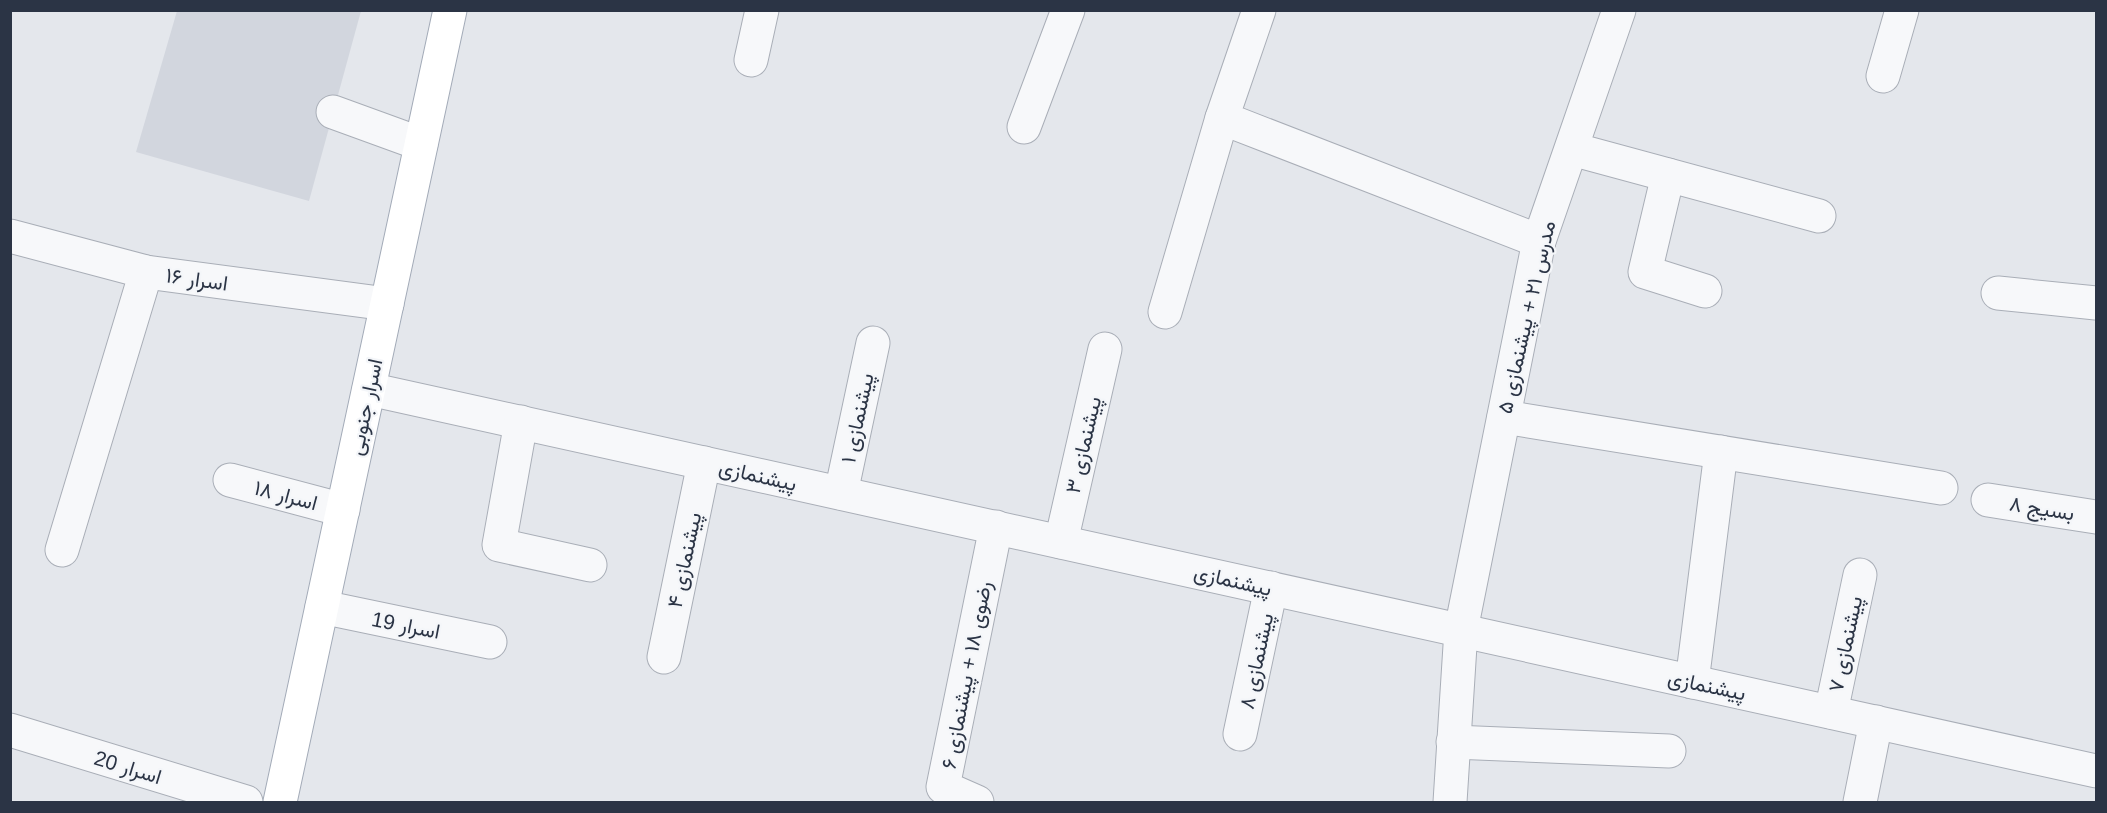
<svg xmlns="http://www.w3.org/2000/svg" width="2107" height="813" font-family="Arial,Vazirmatn,sans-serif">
<rect width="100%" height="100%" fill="#e4e7ec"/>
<polygon fill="#d2d6de" points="177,11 361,11 309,201 136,152"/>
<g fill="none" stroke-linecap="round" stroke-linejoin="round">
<g stroke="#a9aeb7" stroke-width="35">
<g id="minor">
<polyline points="1259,10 1222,118 1539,241"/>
<polyline points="751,60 762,10"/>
<polyline points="1883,76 1902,10"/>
<polyline points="333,112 421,144"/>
<polyline points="1024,127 1068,10"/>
<polyline points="1572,149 1819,216"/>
<polyline points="1668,175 1645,272 1705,291"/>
<polyline points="10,236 146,272 387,304"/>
<polyline points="1998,293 2096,303"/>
<polyline points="1165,312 1222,118"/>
<polyline points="369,389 2096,771"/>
<polyline points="1504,417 1941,488"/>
<polyline points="521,422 499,545 590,565"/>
<polyline points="230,480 343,510"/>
<polyline points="841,493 873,343"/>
<polyline points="1988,500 2096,517"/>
<polyline points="1061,542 1105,349"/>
<polyline points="62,550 146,272"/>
<polyline points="322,607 490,642"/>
<polyline points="664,657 704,463"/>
<polyline points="1692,682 1721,452"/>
<polyline points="1831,712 1860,575"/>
<polyline points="10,730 246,802"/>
<polyline points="1240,734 1271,588"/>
<polyline points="1453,742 1669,751"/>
<polyline points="977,802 943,787 996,527"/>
<polyline points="1450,802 1461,630 1539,241 1619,10"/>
<polyline points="1860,802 1876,722"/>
</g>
</g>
<g stroke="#a3abb8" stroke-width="35">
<polyline id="major" points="280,802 450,10"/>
</g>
<use href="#minor" stroke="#f7f8fa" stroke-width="33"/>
<use href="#major" stroke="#fff" stroke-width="33"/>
</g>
<g text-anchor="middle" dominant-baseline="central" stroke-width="4.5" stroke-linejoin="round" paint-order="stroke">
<g font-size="21" fill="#2b3445" stroke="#f4f6f9">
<text transform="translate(197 279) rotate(8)">اسرار ۱۶</text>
<text transform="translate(1526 317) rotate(-77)">مدرس ۲۱ + پیشنمازی ۵</text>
<text transform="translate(365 407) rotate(-78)">اسرار جنوبی</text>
<text transform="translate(857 418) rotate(-78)">پیشنمازی ۱</text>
<text transform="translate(1083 445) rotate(-77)">پیشنمازی ۳</text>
<text transform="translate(758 475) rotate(13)">پیشنمازی</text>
<text transform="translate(286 495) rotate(15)">اسرار ۱۸</text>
<text transform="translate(2042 508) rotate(9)">بسیج ۸</text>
<text transform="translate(684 560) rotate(-78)">پیشنمازی ۴</text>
<text transform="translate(1233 580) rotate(13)">پیشنمازی</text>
<text transform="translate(406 625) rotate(11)">اسرار 19</text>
<text transform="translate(1845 644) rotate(-78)">پیشنمازی ۷</text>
<text transform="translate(1256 661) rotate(-78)">پیشنمازی ۸</text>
<text transform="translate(966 675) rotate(-79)">رضوی ۱۸ + پیشنمازی ۶</text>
<text transform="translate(1707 685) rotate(12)">پیشنمازی</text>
<text transform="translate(128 767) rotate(17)">اسرار 20</text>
</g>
</g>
<rect width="2107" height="813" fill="none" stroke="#2b3445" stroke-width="24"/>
</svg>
